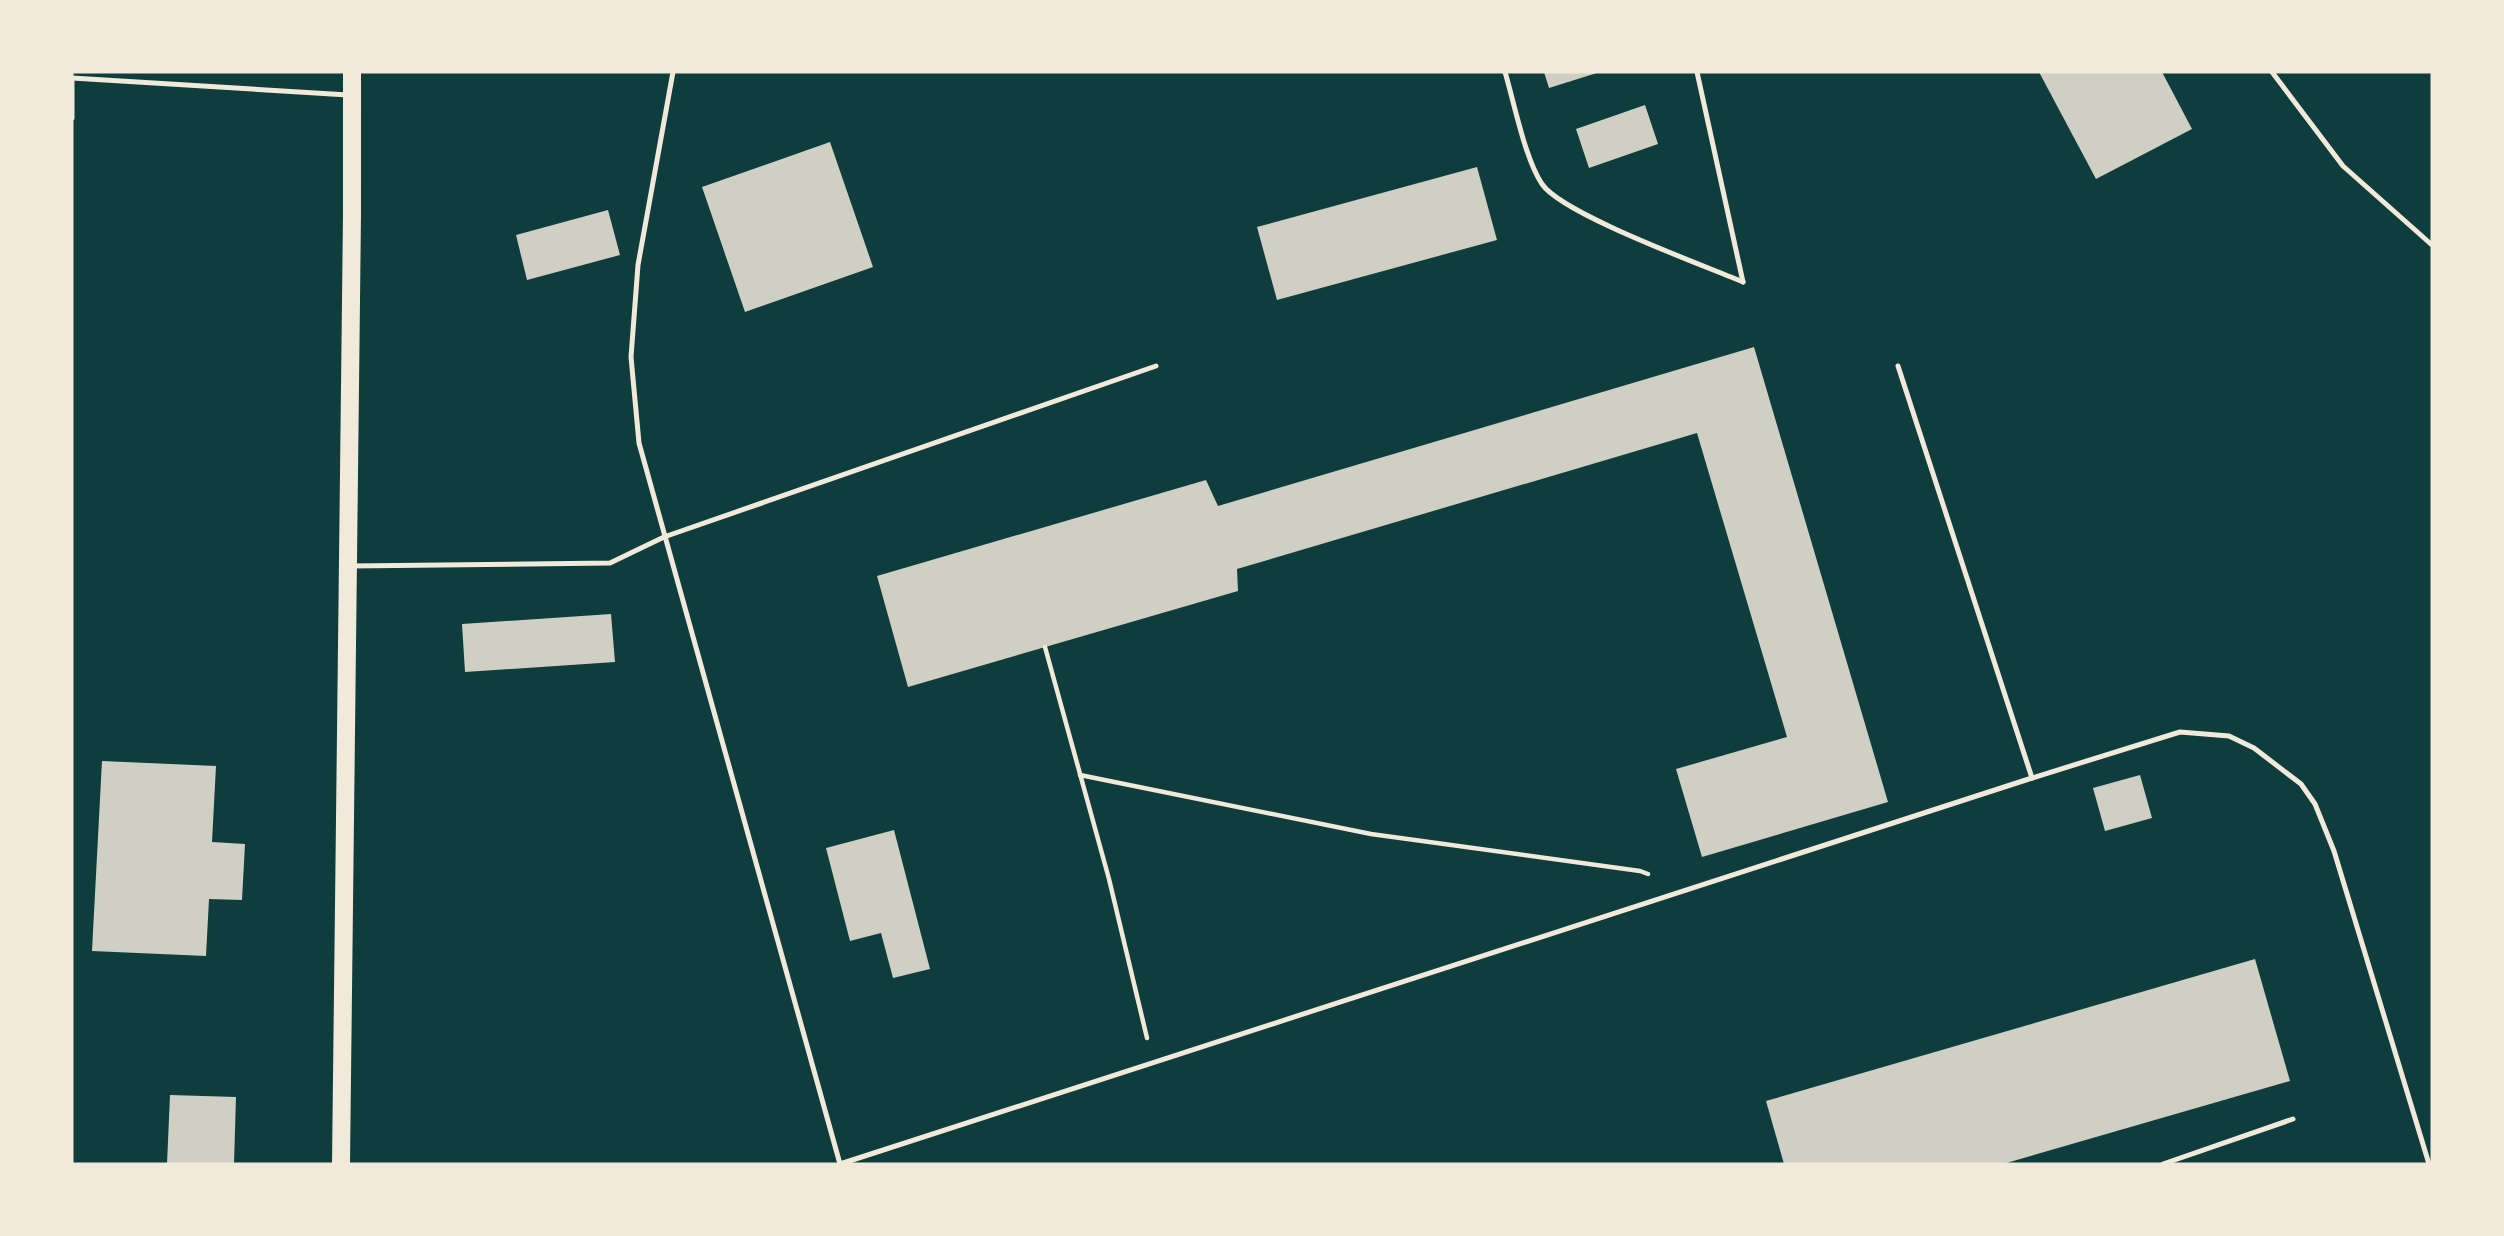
<svg xmlns="http://www.w3.org/2000/svg" width="2504" height="1236" font-family="'DM Sans',sans-serif">
<rect width="100%" height="100%" fill="#0f3d3e"/>
<g fill="#cfcfc3">
<polygon points="1544,72 1600,72 1549,88"/>
<polygon points="2039,72 2162,72 2192,129 2096,179"/>
<polygon points="1645,105 1658,144 1589,168 1576,129"/>
<polygon points="830,142 873,267 745,312 702,187"/>
<polygon points="1477,167 1497,240 1277,300 1257,227"/>
<polygon points="608,210 620,255 527,280 516,235"/>
<polygon points="1754,347 1888,802 1702,857 1676,769 1787,737 1697,433 1237,569 1238,591 908,687 877,576 1206,480 1218,506"/>
<polygon points="611,614 615,662 465,672 462,624"/>
<polygon points="102,761 216,766 212,842 245,844 242,900 209,899 206,956 92,951"/>
<polygon points="2140,775 2152,818 2105,831 2093,788"/>
<polygon points="894,830 930,969 893,978 881,933 850,941 826,848"/>
<polygon points="2255,959 2290,1081 2003,1164 1784,1164 1766,1101"/>
<polygon points="170,1095 236,1097 234,1164 167,1164"/>
</g>
<g fill="none" stroke-linecap="round" stroke-linejoin="round">
<g stroke="#f1e9da" stroke-width="4.5">
<polyline points="1045,647 1109,879 1147,1038"/>
<polyline points="1080,775 1371,834 1640,871 1648,874"/>
</g>
<g stroke="#f1e9da" stroke-width="5">
<polyline points="673,72 638,265 631,357 639,443 840,1164"/>
<path d="M 1505,72 C 1514,102 1525,159 1542,184 C 1562,214 1703,265 1743,282"/>
<polyline points="1697,72 1743,282"/>
<polyline points="2272,72 2343,166 2432,245"/>
<polyline points="72,78 348,95"/>
<polyline points="72,118 72,78"/>
<polyline points="350,566 610,563 664,537 1156,366"/>
<polyline points="2032,778 2180,732 2229,736 2254,748 2301,784 2315,804 2334,851 2429,1164"/>
<polyline points="840,1164 2032,778 1898,366"/>
<polyline points="2163,1164 2293,1119"/>
</g>
<polyline stroke="#f1e9da" stroke-width="18" points="341,1164 352,214 352,72"/>
</g>
<rect width="2504" height="1236" fill="none" stroke="#f1e9da" stroke-width="147"/>
</svg>
